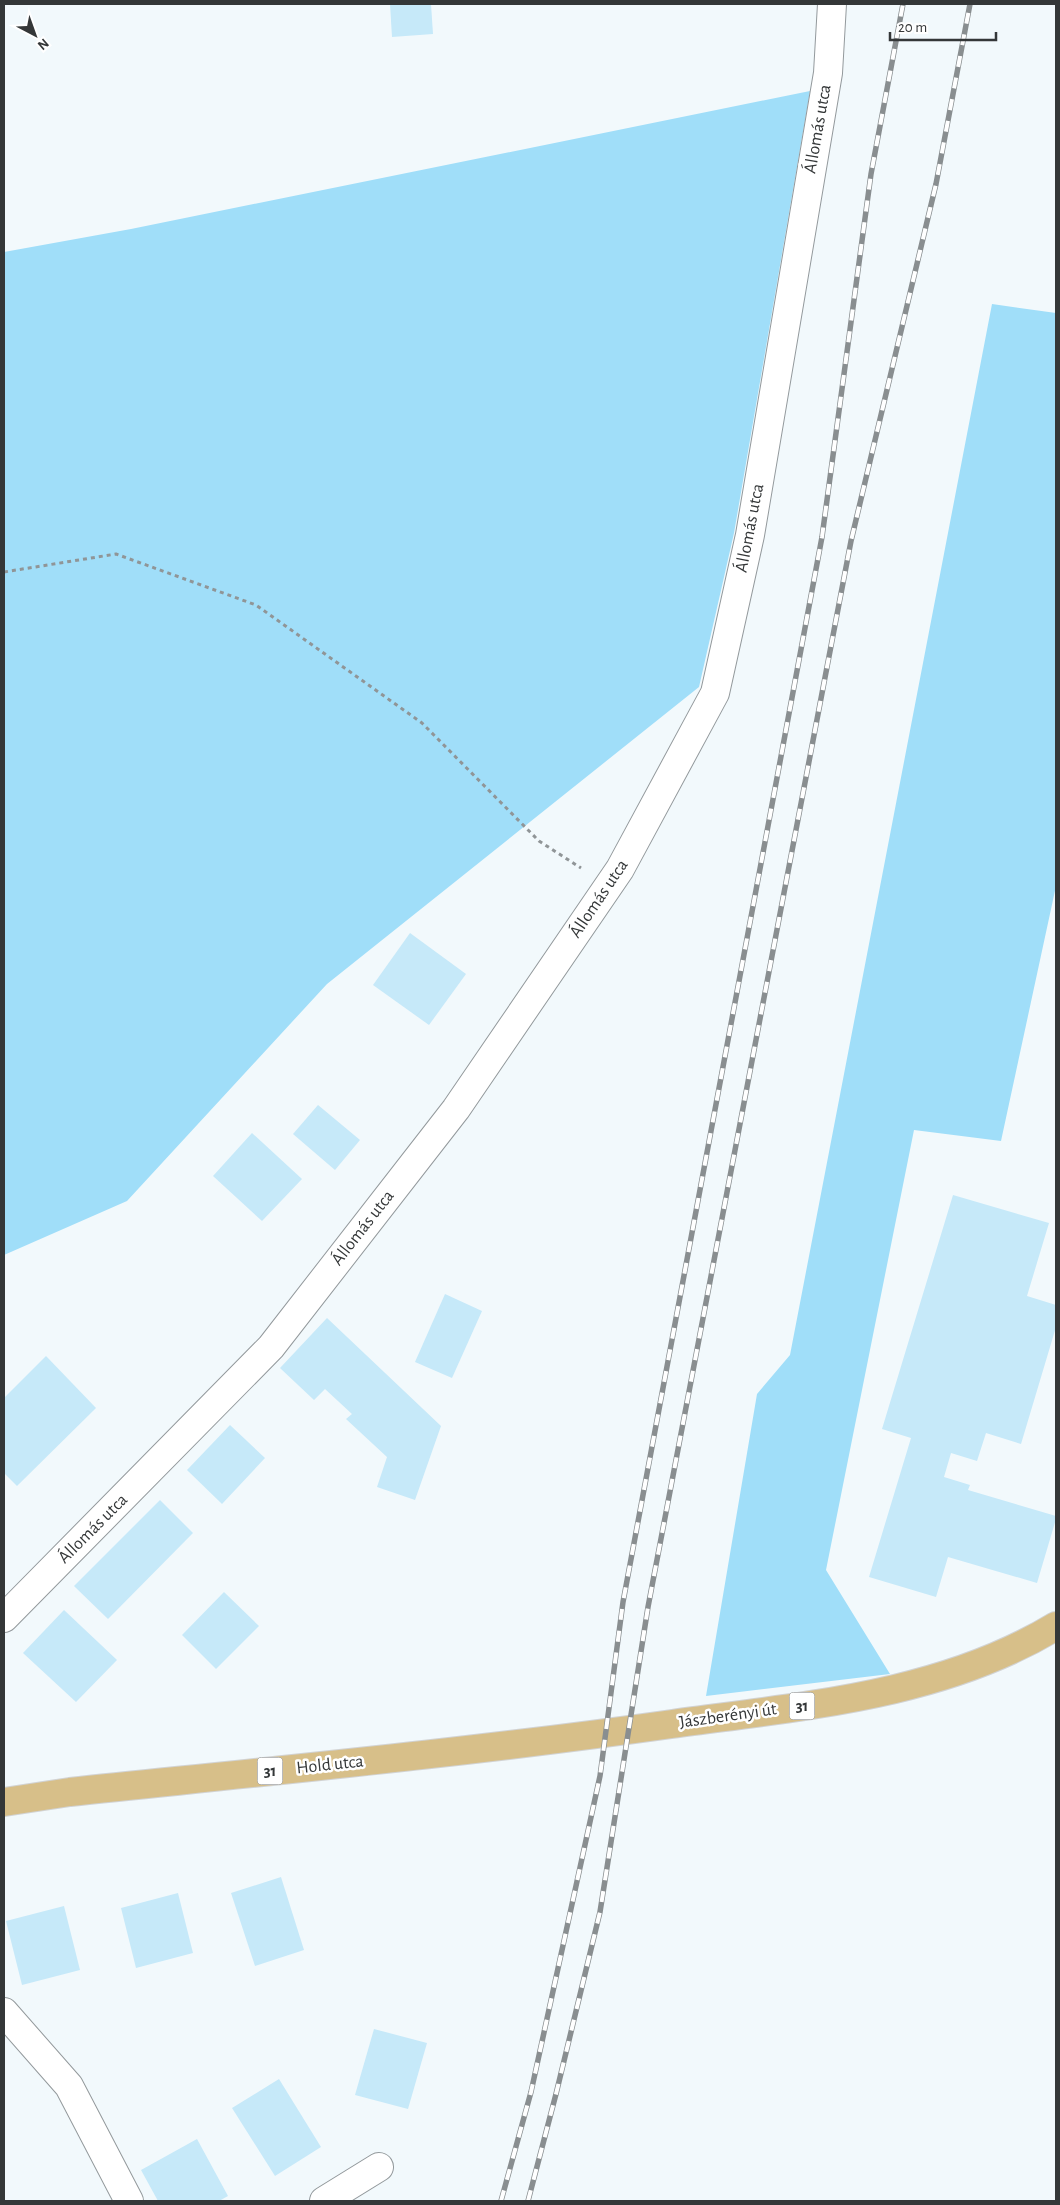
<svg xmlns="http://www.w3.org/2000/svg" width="1060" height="2205" font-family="'Alegreya Sans',sans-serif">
<rect width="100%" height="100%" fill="#f2f9fc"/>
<g fill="#a0def9">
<polygon points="810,91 734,533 699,687 327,984 127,1201 4,1255 4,252 131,229"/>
<polygon points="992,304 1056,313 1056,886 1001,1141 914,1130 826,1570 890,1674 706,1696 757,1394 790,1355"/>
</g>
<g fill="#c6e9f9">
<polygon points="390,4 431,4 433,34 392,37"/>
<polygon points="410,933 466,974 429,1025 373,985"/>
<polygon points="318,1105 360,1140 335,1170 293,1134"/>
<polygon points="252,1133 302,1179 262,1221 213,1176"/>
<polygon points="953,1195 1049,1223 1027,1296 1056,1305 1056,1327 1021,1444 986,1433 977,1461 951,1453 944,1477 970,1485 968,1490 1056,1516 1056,1519 1037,1583 948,1557 936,1597 869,1577 911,1438 882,1429"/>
<polygon points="445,1294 482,1311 452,1378 415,1362"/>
<polygon points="327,1318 441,1426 415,1500 377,1487 387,1457 346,1419 352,1414 325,1389 314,1400 280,1368"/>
<polygon points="46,1356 96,1408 17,1486 4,1473 4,1398"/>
<polygon points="230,1425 265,1458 222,1504 187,1470"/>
<polygon points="160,1500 193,1533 108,1619 74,1586"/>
<polygon points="224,1592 259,1626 216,1669 182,1635"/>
<polygon points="64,1610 117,1660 76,1702 23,1653"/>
<polygon points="281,1877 304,1950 255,1966 231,1893"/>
<polygon points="178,1893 193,1953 136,1968 121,1908"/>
<polygon points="64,1906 80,1970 22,1985 6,1921"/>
<polygon points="374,2029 427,2043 408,2109 355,2095"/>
<polygon points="279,2079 321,2147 275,2176 232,2108"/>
<polygon points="197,2139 228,2196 219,2201 158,2201 141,2170"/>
</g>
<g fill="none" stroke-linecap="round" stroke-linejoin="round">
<g stroke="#93999c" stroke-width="30">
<g id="street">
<polyline points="4,1618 271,1347 456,1109 620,869 715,693 750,535 828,73 832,4"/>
<polyline points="4,2012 69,2086 129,2201"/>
<polyline points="324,2201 379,2167"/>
</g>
</g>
<g stroke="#d2d3d3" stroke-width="30">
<path id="primary" d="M 4,1802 L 70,1792 C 271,1771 472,1752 672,1724 C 802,1706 941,1696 1056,1626"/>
</g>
<polyline stroke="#909597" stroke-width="3" stroke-dasharray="4 4" stroke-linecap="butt" points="4,572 116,554 256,605 422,723 539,841 581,868"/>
<use href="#street" stroke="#fff" stroke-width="28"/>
<use href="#primary" stroke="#d7bf89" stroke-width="28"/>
<g stroke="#898e90" stroke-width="5.5">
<g id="rail">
<polyline points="501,2201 531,2092 600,1776 623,1602 822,537 871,174 903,4"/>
<polyline points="528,2201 556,2094 600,1912 648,1607 851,541 936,184 970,4"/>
</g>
</g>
<use href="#rail" stroke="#fff" stroke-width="4" stroke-dasharray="11" stroke-linecap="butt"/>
</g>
<g text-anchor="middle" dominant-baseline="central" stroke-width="5" stroke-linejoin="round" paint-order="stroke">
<g fill="#fff" stroke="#717374" stroke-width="1">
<rect x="789.5" y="1692.5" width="25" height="27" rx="4"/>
<rect x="257.5" y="1757.5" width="25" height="27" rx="4"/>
</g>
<g font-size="16" font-weight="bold" fill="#343738">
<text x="802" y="1706">31</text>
<text x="270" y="1771">31</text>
</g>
<g font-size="18" fill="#343738" stroke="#fff">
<text transform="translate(818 129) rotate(-80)">Állomás utca</text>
<text transform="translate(750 528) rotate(-79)">Állomás utca</text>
<text transform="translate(599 899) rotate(-56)">Állomás utca</text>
<text transform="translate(363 1228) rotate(-52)">Állomás utca</text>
<text transform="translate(93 1529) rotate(-45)">Állomás utca</text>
<text transform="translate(728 1716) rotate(-8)">Jászberényi út</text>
<text transform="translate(330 1765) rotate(-6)">Hold utca</text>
</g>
</g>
<rect width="1060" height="2205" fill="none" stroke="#343738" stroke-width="10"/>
<g transform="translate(35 35) rotate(139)" stroke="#ffffff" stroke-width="4" paint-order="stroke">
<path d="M0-4L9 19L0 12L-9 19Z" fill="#343738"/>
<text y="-8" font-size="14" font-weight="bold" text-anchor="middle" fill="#343738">N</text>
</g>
<path d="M890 32v8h106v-8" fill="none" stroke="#343738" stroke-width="2.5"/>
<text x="898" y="32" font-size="15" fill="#343738" stroke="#ffffff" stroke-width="4" paint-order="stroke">20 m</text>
</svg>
